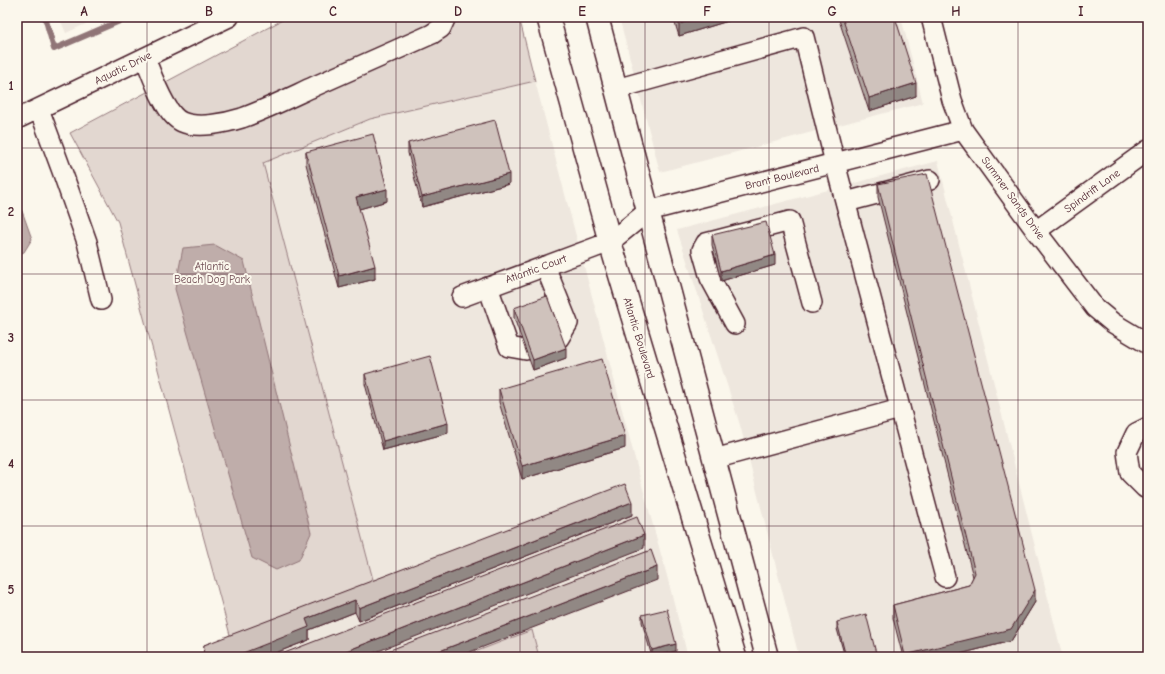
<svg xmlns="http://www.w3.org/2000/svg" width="1165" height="674" font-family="'Comic Neue',sans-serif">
<rect width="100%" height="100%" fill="#fbf7ec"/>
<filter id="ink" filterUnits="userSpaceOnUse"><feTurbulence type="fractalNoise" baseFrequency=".025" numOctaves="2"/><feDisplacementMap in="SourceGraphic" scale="8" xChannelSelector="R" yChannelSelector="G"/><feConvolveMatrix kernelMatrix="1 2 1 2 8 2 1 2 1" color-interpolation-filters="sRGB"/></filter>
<g filter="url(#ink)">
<g fill="#eee7de">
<polygon points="59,17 101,17 66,33"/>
<polygon points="619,17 901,17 923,103 660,172"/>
<polygon points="535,81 643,489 667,576 688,657 539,657 532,630 462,657 203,657 376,591 263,163 370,119"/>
<polygon points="938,161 1062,654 1052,657 799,657 740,425 677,230"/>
</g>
<g fill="#e2d7d0" stroke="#967b7e">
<polygon points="288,17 519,17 535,81 370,119 263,163 376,591 233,646 118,222 70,133"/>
<polygon points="532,630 539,657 462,657"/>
</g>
<g fill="#bfadaa" stroke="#907477">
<polygon points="17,205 22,211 32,239 24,252 17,255"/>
<polygon points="215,245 244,261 311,533 299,560 276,570 252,558 175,289 183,248"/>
</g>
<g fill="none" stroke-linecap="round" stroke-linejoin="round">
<polyline stroke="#907477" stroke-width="6" points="45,17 54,49 129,17"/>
<g stroke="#4a1f2b" stroke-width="22">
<g id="minor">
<polyline points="931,17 952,100 963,130 1036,231 1095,308 1113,323 1148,344"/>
<path d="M 145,58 C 152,75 165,115 182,122 C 198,129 226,123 242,118 C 267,109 291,97 315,86 C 354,69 393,51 432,34 L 441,28 L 446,17"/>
<polyline points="616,89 804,37 835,163 945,577"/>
<polyline points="39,109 62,171 87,242 101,300"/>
<polyline points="17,119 229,17"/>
<polyline points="846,202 930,180"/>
<polyline points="1036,231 1148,150"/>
<polyline points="545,266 568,323 559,338"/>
<polyline points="488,287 509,347 526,350"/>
<polyline points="462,297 610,242 648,211 963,130"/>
<polyline points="735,324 710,278 702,250 706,243 790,221 812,303"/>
<polyline points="1148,427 1136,433 1127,452 1130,473 1145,488 1148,488"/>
<polyline points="714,459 900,409"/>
</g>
</g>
<g stroke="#4a1f2b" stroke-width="25">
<g id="highway">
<polyline points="548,17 610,242 735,657"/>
<polyline points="597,17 648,211 767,657"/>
</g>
</g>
<use href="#minor" stroke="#fbf7ec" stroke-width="19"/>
<use href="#highway" stroke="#fbf7ec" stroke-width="22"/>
</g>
<g fill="#b2a7a2" stroke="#4a1f2b">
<polygon points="673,17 741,17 679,36"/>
<polygon points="838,17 895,17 916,96 869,111"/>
<polygon points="408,143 509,184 422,207 408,153"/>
<polygon points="306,152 387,201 359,209 375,279 339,288 306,164"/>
<polygon points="878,184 1035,602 1011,641 948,657 903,657 893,618 893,605 969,585 973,577 878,197"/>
<polygon points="712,235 775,265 721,281 712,245"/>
<polygon points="514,308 566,358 533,370 514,318"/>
<polygon points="365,374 448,433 383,450 365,384"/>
<polygon points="499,389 625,448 522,479 499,402"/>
<polygon points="632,515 359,621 355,612 309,630 309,640 265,657 203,657 204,645"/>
<polygon points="642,615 676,651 652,657 642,622"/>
<polygon points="837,622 877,657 845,657 837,629"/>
</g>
<g fill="#918884" stroke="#4a1f2b">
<polygon points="701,17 741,17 679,36 679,24"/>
<polygon points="916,83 916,96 869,111 869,98"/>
<polygon points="509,174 509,184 422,207 422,197"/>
<polygon points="387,189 387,201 356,210 356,197"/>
<polygon points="775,255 775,265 721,281 721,271"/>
<polygon points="375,266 375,279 339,288 339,276"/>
<polygon points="566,348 566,358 533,370 533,360"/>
<polygon points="448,423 448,433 383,450 383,441"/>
<polygon points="625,436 625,448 522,479 522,466"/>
<polygon points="632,502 632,515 359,621 359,608"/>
<polygon points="644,535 644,548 363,657 331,657"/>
<polygon points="657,567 657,580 457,657 424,657"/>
<polygon points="1035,590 1035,602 1011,641 948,657 905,657 905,655"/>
<polygon points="355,600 355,612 309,630 309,640 265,657 233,657 306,619"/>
<polygon points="676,644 676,651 652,657 652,650"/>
</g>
<g fill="#cfc2bc" stroke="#4a1f2b">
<polygon points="677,17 701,17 679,24"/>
<polygon points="842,17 895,17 916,83 869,98"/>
<polygon points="495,120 509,174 422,197 408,143"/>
<polygon points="373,134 387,189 356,197 375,266 339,276 306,152"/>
<polygon points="927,174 1035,590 1011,629 905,655 893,605 969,585 975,573 878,184"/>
<polygon points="766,222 775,255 721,271 712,235"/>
<polygon points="547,296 566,348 533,360 514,308"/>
<polygon points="430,356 448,423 383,441 365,374"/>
<polygon points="602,359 625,436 522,466 499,389"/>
<polygon points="625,484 632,502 359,608 355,600 306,619 309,627 233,657 203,657 204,645"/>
<polygon points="637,517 644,535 331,657 274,657"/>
<polygon points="651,550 657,567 424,657 378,657 377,655"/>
<polygon points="667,609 676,644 652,650 642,615"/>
<polygon points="866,614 877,657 846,657 837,622"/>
</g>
</g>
<path fill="none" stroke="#4a1f2b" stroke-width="1" stroke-opacity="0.55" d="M 147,17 L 147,657M 271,17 L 271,657M 396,17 L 396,657M 520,17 L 520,657M 645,17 L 645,657M 769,17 L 769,657M 894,17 L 894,657M 1018,17 L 1018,657M 17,148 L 1148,148M 17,274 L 1148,274M 17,400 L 1148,400M 17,526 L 1148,526"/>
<g text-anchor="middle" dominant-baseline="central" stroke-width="4" stroke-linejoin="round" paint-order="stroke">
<g font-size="11" fill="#4a1f2b" stroke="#fbf7ec">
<text transform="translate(123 68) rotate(-26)">Aquatic Drive</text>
<text transform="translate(782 177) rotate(-14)">Brant Boulevard</text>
<text transform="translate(1092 191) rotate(-36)">Spindrift Lane</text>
<text transform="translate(1013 198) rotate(54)">Summer Sands Drive</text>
<text transform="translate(536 269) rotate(-20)">Atlantic Court</text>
<text transform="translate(639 338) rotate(73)">Atlantic Boulevard</text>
</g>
<g font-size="11" fill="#704d54" stroke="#fbf7ec">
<text x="212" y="266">Atlantic<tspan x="212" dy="13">Beach Dog Park</tspan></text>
</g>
</g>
<rect width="1165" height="674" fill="none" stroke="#fbf7ec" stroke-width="44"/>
<rect x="22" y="22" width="1121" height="630" fill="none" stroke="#4a1f2b" stroke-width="1.5"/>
<g font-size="13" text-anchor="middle" font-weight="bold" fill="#4a1f2b">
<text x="84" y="16">A</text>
<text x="209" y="16">B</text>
<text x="333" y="16">C</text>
<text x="458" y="16">D</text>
<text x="582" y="16">E</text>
<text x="707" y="16">F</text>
<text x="832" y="16">G</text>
<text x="956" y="16">H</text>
<text x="1081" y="16">I</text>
<text x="11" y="90">1</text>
<text x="11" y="216">2</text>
<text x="11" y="342">3</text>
<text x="11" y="468">4</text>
<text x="11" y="594">5</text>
</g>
</svg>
